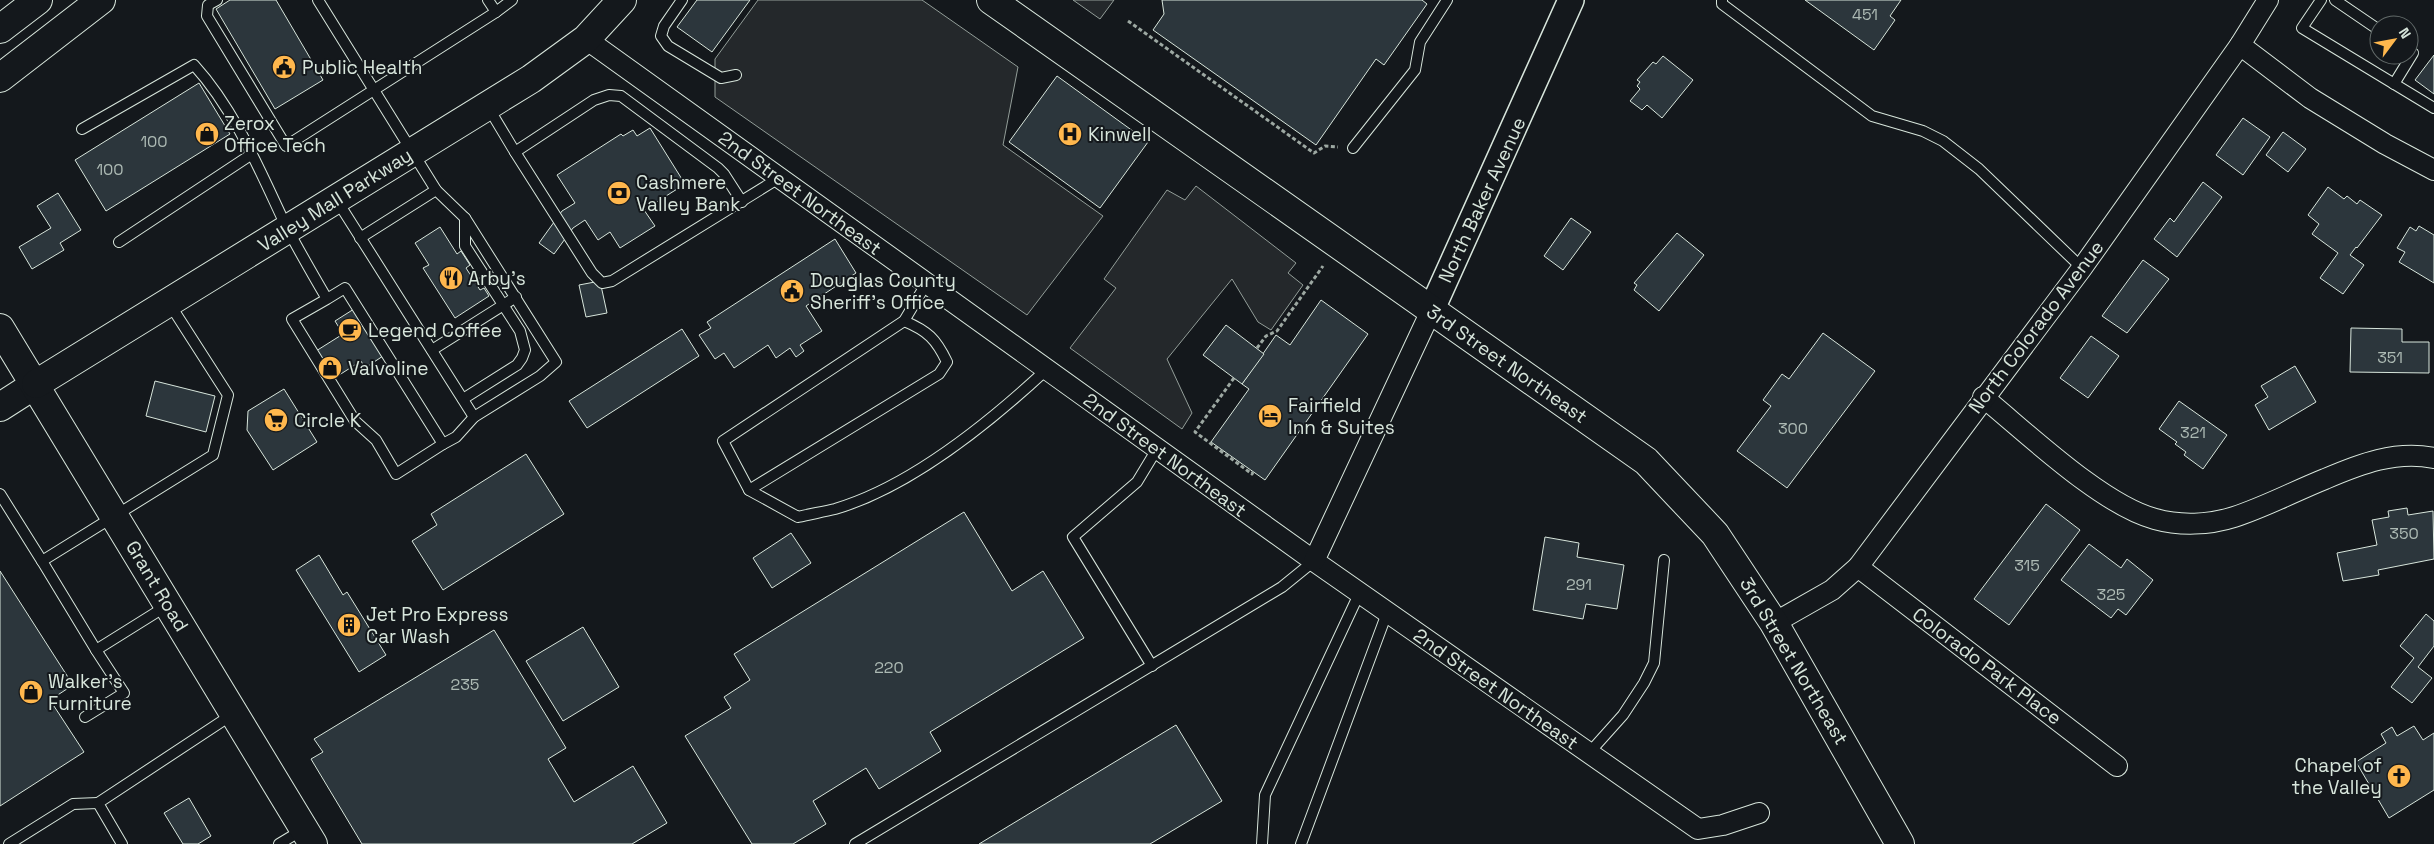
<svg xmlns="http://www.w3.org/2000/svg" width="2434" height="844" font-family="'Space Grotesk',sans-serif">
<rect width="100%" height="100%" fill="#14181c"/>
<g fill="#24282b" stroke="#939e99">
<polygon points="758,0 922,0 1018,67 1003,145 1103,216 1027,315 715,97 715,59"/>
<polygon points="1073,0 1114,0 1100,19"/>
<polygon points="1196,186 1296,263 1288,273 1303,285 1271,330 1258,322 1232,279 1167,359 1192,413 1182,429 1070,348 1116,288 1104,279 1167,190 1185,200"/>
</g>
<g fill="#2c363c" stroke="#d8e6dc">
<polygon points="230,0 276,0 323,80 275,109 216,9"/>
<polygon points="697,0 750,0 712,52 677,27"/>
<polygon points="1162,0 1422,0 1427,4 1384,65 1376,59 1316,145 1153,30 1164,14"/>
<polygon points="1805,0 1901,0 1890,16 1895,20 1874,50"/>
<polygon points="2434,55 2434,94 2415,80"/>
<polygon points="1663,56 1693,80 1662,118 1647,105 1642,110 1630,101 1640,89 1637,86 1640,82 1637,80 1653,62 1656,64"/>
<polygon points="1057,76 1148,142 1100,208 1009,142"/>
<polygon points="199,83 230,134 106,211 75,160"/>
<polygon points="2243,118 2270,137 2243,175 2216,155"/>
<polygon points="650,128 685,184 644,210 655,226 620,248 610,232 598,240 585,220 573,228 554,254 539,243 562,211 575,203 557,175 621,134 623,136 633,130 637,136"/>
<polygon points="2283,132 2306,149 2288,172 2266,155"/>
<polygon points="2203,182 2222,197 2177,257 2154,239 2170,218 2174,222"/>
<polygon points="2328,187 2344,199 2347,196 2357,204 2360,200 2382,215 2357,248 2356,247 2350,255 2364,265 2343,294 2320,278 2338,253 2312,234 2319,224 2308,215"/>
<polygon points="58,193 81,230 60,243 64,250 32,269 19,247 51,228 37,206"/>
<polygon points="1571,218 1591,232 1563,270 1544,256"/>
<polygon points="2419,226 2434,235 2434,283 2399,262 2405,252 2397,248 2410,227 2416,231"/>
<polygon points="440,227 457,254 461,251 470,265 466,268 480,290 484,288 489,296 455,318 423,268 429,265 415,243"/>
<polygon points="1677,233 1704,255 1659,311 1634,290 1637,285 1634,283"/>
<polygon points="835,239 856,273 806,306 822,331 800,345 804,351 796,357 790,348 776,358 768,345 734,368 724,353 715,359 699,335 711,328 707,322"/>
<polygon points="2143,260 2169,279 2127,333 2102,316"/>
<polygon points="600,281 607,313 586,317 579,285"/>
<polygon points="1321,300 1368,334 1265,480 1211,442 1249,389 1242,384 1276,335 1290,345"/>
<polygon points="354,309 383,356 365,368 361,361 333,379 316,351 343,334 335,321"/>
<polygon points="1226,325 1264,354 1242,384 1203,355"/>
<polygon points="2351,328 2402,329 2402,342 2429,342 2429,373 2350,372"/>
<polygon points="682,329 699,356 587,428 569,401"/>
<polygon points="1823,333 1875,371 1787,488 1737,451 1771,406 1763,400 1782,374 1789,379"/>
<polygon points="2091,336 2119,356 2088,398 2060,378"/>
<polygon points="2295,366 2316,402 2269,430 2255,405 2268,397 2261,386"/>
<polygon points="155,381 215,396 206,432 146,416"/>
<polygon points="284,389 317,442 273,470 247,430 248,411"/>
<polygon points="2179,401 2227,435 2203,469 2184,455 2186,452 2175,444 2177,442 2159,429"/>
<polygon points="526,454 564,514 443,590 412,541 437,525 431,514"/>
<polygon points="2046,504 2080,530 2009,625 1974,599"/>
<polygon points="2407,508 2408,515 2433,511 2434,559 2378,570 2379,575 2343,581 2337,553 2377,545 2372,520 2389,517 2388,511"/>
<polygon points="964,512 1012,591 1043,571 1084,638 930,732 941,751 879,789 866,768 813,801 826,824 793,844 752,844 685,736 731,708 724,697 750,680 734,654"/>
<polygon points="791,533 811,563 772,588 753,558"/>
<polygon points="1545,537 1579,543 1577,557 1624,565 1617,609 1586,604 1583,619 1533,610"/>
<polygon points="2089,544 2121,568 2127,559 2153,580 2126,615 2118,609 2111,618 2061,580"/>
<polygon points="319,555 343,595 347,592 386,655 359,672 296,570"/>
<polygon points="0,571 73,685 50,700 84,752 0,806"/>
<polygon points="2426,614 2434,621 2434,646 2418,667 2432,678 2412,703 2391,687 2414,658 2400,646"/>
<polygon points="583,627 619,687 563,721 526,661"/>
<polygon points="494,630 566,748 548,759 574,802 633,766 667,823 632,844 362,844 311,759 323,752 314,739"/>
<polygon points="1176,725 1222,801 1150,844 979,844"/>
<polygon points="2414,726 2423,740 2434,733 2434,790 2389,818 2356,762 2386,743 2381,734 2392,727 2397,736"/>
<polygon points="189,798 211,836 198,844 183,844 164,813"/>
</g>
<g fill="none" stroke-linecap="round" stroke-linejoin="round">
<g stroke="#d8e6dc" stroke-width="12">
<g id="service">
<polyline points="217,0 208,5 207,16 286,146 496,12"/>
<polyline points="318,0 436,190 465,218 556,362 540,376 474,417 336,199"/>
<polyline points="488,0 496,12 512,0"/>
<polyline points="682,0 664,26 661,36 668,46 721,78 736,75"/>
<polyline points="1722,0 1722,4 1872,116 1923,131 1943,141 1979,169 2082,268"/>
<polyline points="2321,0 2302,28 2434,108"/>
<polyline points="2335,0 2379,30"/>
<polyline points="2394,84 2413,53 2409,50"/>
<polyline points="488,107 515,152 594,100 609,95 621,96 718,168 724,174 742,202"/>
<path d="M 82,129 L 194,65 C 235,110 260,171 286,226 C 299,251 313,275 327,299 L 345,288 L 443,444 L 396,474 L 376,440 L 355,421 L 292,319 L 327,299"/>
<polyline points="1353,148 1415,70 1420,42 1447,0"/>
<polyline points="515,152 592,273 602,283 612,281 779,178"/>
<polyline points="360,238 436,190"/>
<polyline points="119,242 252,154"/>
<path d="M 926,284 L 904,321 L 723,441 L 749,490 L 798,517 C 810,514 823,512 835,509 C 910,487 990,422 1046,370"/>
<polyline points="432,350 516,297"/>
<polyline points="463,399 517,365 522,358 525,350 520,331 465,246 465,218"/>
<polyline points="443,444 456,437 474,417"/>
<path d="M 749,490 L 939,374 L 947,362 C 936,339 928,331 904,321"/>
<polyline points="0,494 42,561 213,455 228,395 169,303"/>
<polyline points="42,561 96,650 168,605"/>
<polyline points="1152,666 1073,537 1137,482 1157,449"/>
<polyline points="85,717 124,693 96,650"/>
<polyline points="1589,753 1623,715 1644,683 1654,663 1664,560"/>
<polyline points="9,844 73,804 98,803"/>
<polyline points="122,844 98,803 233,714"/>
<polyline points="279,844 304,829"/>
<polyline points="855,844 1282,587 1314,561"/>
<polyline points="1262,844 1265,795 1359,594"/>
<polyline points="1301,844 1387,613"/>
</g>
</g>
<g stroke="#d8e6dc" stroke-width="22">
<g id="minor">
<polyline points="586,39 1314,561 1698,829 1723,825 1759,813"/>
<polyline points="2240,45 2310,98 2385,144 2434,170"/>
<path d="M 1983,397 C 2027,433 2102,505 2155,519 C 2180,526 2209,525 2234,517 C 2265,507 2295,491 2325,479 C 2360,464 2396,450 2434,458"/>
<polyline points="1314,561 1431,311"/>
<polyline points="1858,567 2117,766"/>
<polyline points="1774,623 1832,590 1858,567 2082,268 2240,45 2268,0"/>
</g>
</g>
<g stroke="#d8e6dc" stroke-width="28">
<polyline id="tertiary" points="1431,311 1571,0"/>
</g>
<g stroke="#d8e6dc" stroke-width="30">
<g id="secondary">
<polyline points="991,0 1646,461 1715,534 1774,623 1900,844"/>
<polyline points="0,407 36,384"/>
</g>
</g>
<g stroke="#d8e6dc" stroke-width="30">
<g id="primary">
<polyline points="0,29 38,0"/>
<polyline points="0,328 313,844"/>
<polyline points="36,384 531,79 586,39 622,0"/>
</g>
</g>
<g stroke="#d8e6dc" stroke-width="30">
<polyline id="trunk" points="0,78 101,0"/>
</g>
<g stroke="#9da8a2" stroke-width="3" stroke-dasharray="4 2.5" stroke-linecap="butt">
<polyline points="1128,21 1314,153 1325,146 1338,147"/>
<polyline points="1257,348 1266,336 1277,331 1323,266"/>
<polyline points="1234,378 1195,432 1252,474 1253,472"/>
</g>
<use href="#service" stroke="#14181c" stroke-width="10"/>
<use href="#minor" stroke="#14181c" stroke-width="20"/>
<use href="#tertiary" stroke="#14181c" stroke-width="25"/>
<use href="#secondary" stroke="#14181c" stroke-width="28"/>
<use href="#primary" stroke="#14181c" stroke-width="28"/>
<use href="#trunk" stroke="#14181c" stroke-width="28"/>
</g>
<defs>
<g id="civic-disc" transform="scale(1.25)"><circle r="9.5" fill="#ffb74d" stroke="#14181c"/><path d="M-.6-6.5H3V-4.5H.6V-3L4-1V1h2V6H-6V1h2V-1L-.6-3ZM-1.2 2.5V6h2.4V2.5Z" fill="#111"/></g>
<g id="shop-disc" transform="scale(1.25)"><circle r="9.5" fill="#ffb74d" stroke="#14181c"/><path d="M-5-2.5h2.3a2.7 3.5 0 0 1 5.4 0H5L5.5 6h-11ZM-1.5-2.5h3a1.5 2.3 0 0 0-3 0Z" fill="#111"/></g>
<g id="hospital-disc" transform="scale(1.25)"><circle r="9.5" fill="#ffb74d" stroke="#14181c"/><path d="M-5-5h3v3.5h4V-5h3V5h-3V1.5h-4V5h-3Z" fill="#111"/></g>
<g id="bank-disc" transform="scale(1.25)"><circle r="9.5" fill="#ffb74d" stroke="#14181c"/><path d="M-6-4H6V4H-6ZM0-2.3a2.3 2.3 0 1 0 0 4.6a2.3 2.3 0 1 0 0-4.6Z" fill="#111"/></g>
<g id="restaurant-disc" transform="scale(1.25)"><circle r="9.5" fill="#ffb74d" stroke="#14181c"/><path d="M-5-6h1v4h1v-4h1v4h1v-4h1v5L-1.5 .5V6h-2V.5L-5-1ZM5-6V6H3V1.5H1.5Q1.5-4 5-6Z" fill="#111"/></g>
<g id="cafe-disc" transform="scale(1.25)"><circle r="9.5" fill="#ffb74d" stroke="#14181c"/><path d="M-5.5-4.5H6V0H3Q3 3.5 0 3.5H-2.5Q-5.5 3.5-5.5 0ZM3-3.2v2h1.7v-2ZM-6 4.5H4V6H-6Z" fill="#111"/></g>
<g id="hotel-disc" transform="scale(1.25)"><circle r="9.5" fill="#ffb74d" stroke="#14181c"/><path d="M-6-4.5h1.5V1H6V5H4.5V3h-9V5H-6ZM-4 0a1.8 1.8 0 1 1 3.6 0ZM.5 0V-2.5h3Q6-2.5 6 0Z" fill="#111"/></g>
<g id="supermarket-disc" transform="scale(1.25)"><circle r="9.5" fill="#ffb74d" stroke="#14181c"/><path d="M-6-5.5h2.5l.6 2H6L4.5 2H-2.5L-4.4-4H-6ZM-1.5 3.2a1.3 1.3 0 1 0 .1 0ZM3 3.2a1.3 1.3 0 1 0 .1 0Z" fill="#111"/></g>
<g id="building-disc" transform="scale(1.25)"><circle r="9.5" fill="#ffb74d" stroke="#14181c"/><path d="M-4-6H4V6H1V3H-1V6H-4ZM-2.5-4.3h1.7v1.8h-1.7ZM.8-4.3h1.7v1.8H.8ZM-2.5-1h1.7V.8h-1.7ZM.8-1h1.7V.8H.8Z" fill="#111"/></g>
<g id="church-disc" transform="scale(1.25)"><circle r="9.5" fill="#ffb74d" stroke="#14181c"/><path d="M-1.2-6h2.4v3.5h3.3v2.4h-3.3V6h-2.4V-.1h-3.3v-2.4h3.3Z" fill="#111"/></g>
</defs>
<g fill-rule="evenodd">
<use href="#civic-disc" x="284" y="67"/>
<use href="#shop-disc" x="207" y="134"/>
<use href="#hospital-disc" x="1070" y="134"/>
<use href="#bank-disc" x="619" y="193"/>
<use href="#restaurant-disc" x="451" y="278"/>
<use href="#civic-disc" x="792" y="291"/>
<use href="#cafe-disc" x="350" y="330"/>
<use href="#shop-disc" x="330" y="368"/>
<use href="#hotel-disc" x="1270" y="416"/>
<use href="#supermarket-disc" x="276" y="420"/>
<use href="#building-disc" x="349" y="625"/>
<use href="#shop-disc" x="31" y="692"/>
<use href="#church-disc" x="2399" y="776"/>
</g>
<g text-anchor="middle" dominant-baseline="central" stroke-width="4" stroke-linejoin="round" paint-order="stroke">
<g font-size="16" fill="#adbab4">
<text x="1865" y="14">451</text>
<text x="154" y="141">100</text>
<text x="110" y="169">100</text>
<text x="2390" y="357">351</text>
<text x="1793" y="428">300</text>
<text x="2193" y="432">321</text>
<text x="2404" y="533">350</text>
<text x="2027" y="565">315</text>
<text x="1579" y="584">291</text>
<text x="2111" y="594">325</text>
<text x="889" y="667">220</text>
<text x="465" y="684">235</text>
</g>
<g font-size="19" fill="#d8e6dc" stroke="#14181c" text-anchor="start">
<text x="302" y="67">Public Health</text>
<text x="224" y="123">Zerox<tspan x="224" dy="22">Office Tech</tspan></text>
<text x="1088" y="134">Kinwell</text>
<text x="636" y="182">Cashmere<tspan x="636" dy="22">Valley Bank</tspan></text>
<text x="468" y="278">Arby's</text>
<text x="810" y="280">Douglas County<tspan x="810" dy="22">Sheriff's Office</tspan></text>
<text x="368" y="330">Legend Coffee</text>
<text x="348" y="368">Valvoline</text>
<text x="1288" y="405">Fairfield<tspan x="1288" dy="22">Inn &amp; Suites</tspan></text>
<text x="294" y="420">Circle K</text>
<text x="366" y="614">Jet Pro Express<tspan x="366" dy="22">Car Wash</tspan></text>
<text x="48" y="681">Walker's<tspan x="48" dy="22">Furniture</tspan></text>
<text x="2382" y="765" text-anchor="end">Chapel of<tspan x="2382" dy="22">the Valley</tspan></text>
</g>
<g font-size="19" fill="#d8e6dc" stroke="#14181c">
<text transform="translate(800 193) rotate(36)">2nd Street Northeast</text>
<text transform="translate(335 200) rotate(-32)">Valley Mall Parkway</text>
<text transform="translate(1482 200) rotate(-65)">North Baker Avenue</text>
<text transform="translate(2036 327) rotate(-53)">North Colorado Avenue</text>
<text transform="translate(1507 364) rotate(35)">3rd Street Northeast</text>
<text transform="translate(1165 455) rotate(36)">2nd Street Northeast</text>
<text transform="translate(157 586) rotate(59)">Grant Road</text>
<text transform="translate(1794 661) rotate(59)">3rd Street Northeast</text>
<text transform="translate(1987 666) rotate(37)">Colorado Park Place</text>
<text transform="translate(1496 689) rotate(35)">2nd Street Northeast</text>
</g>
</g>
<g transform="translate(2394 40) rotate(58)"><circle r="24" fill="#14181c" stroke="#626a69"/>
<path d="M0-4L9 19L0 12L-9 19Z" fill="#ffb74d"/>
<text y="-8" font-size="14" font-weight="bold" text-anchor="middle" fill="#d8e6dc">N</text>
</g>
</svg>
